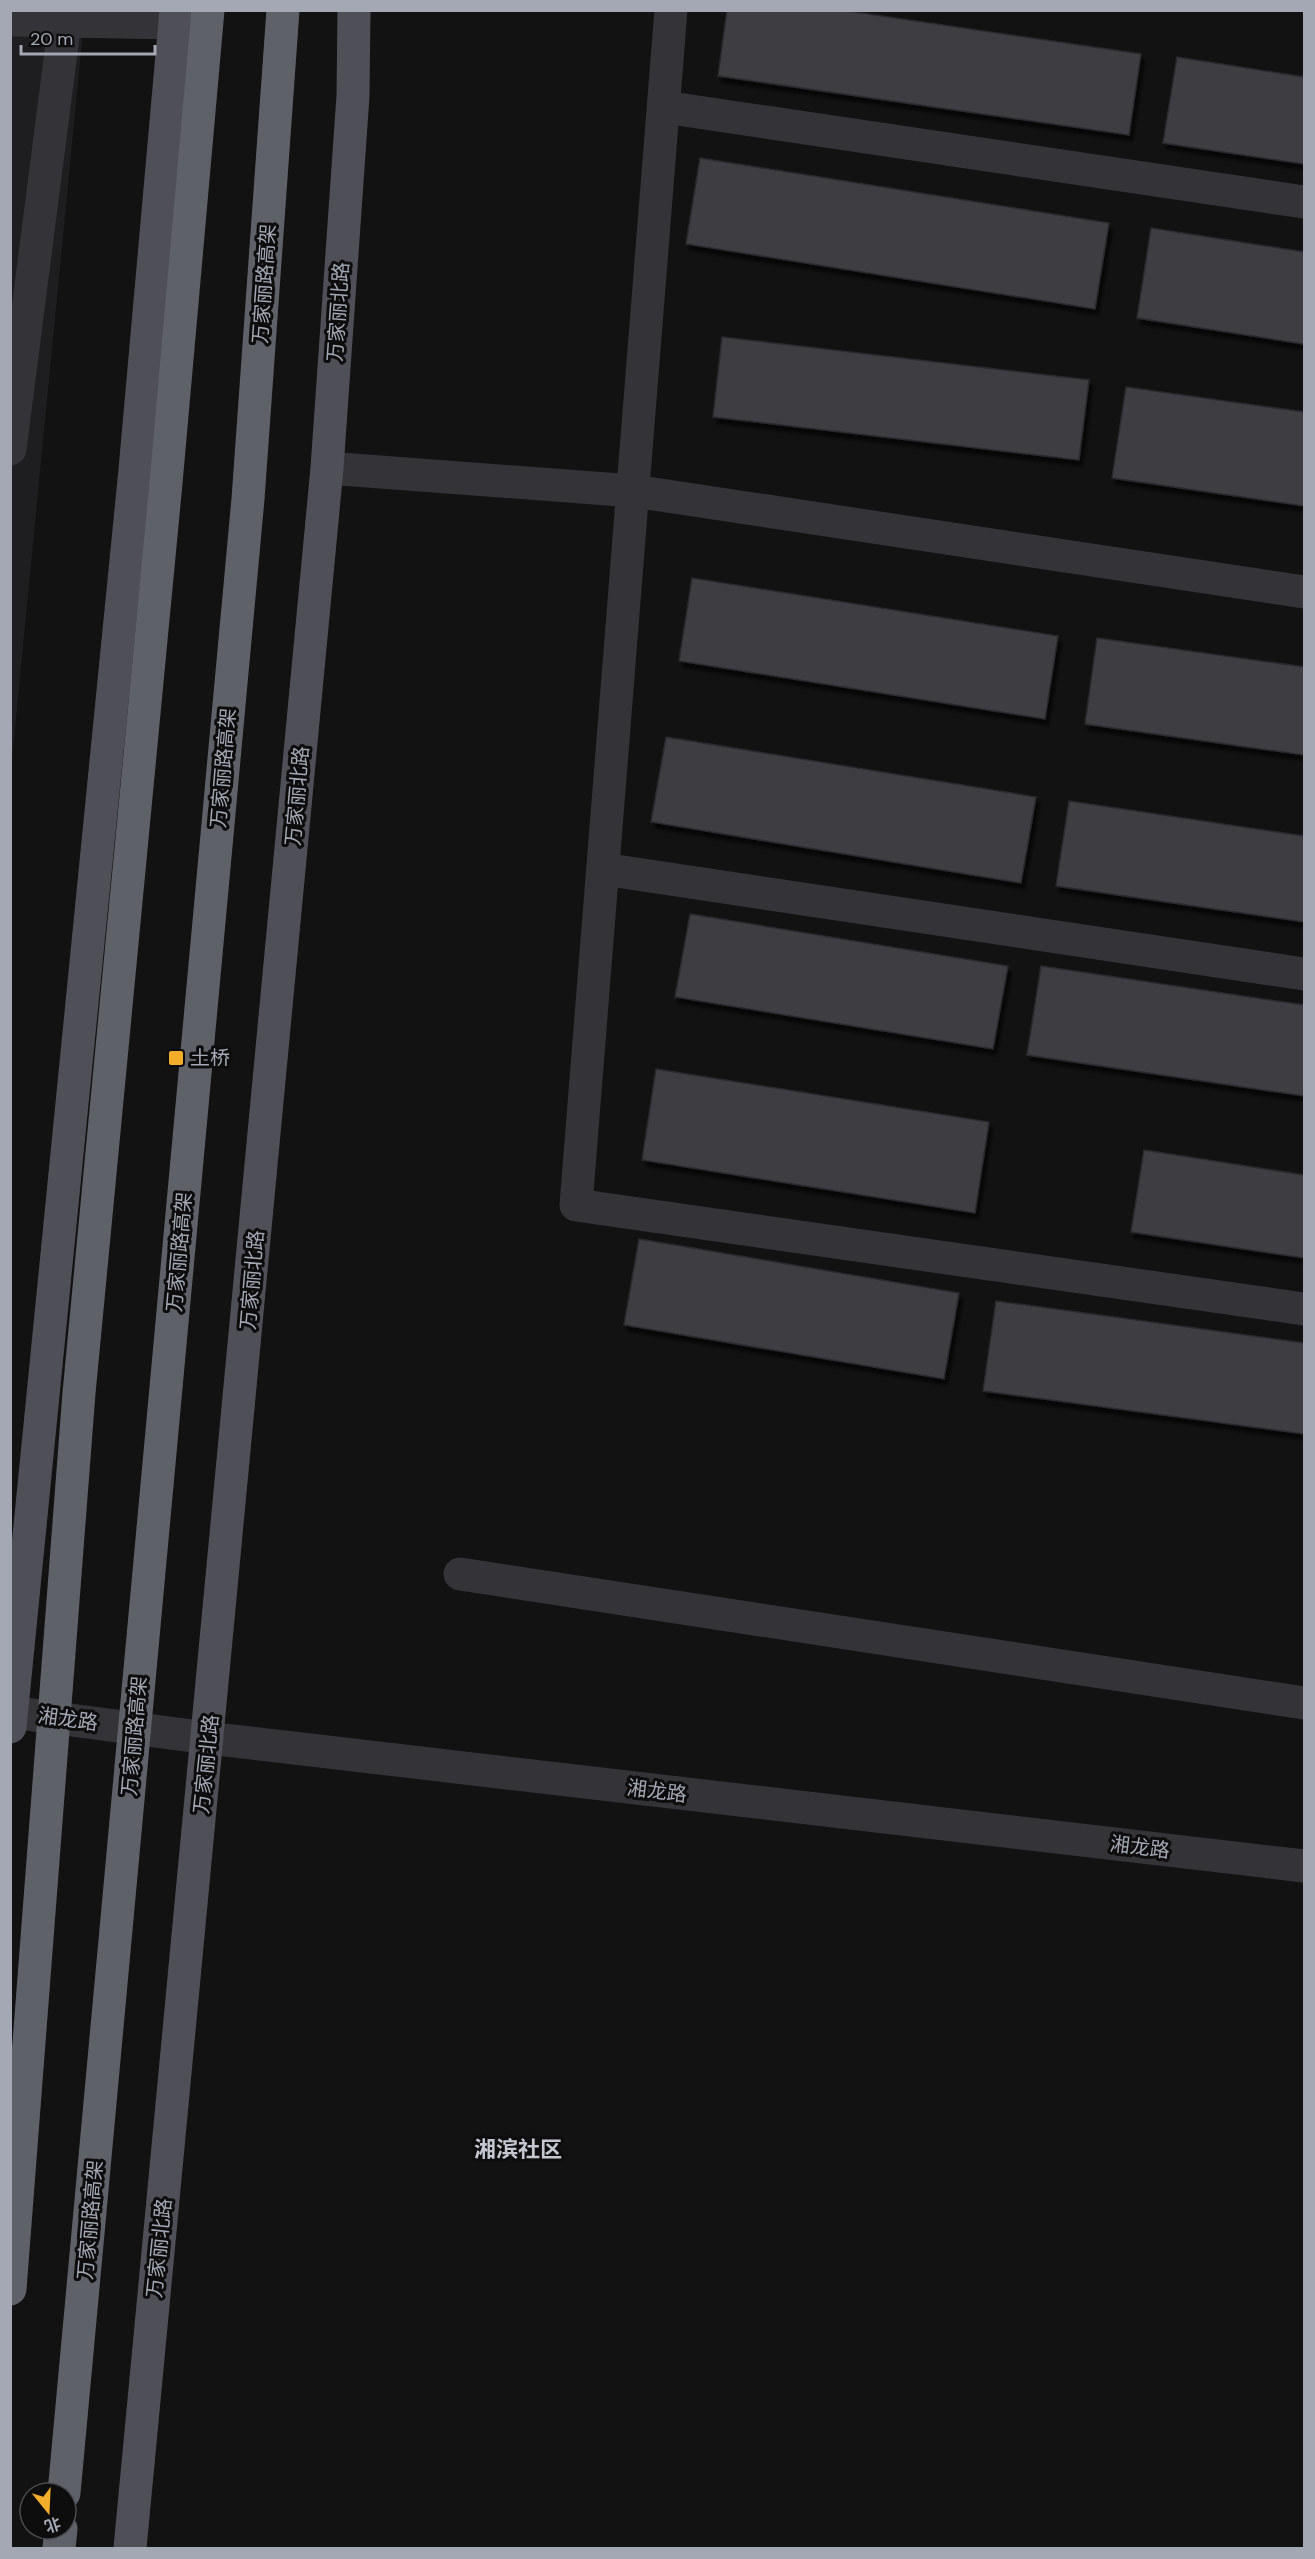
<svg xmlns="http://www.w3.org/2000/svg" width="1315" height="2559" font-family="'DM Sans','Noto Sans SC',sans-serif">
<defs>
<filter id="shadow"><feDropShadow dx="3.5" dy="6" stdDeviation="1.5" flood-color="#0009"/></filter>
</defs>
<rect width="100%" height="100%" fill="#121213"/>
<polygon fill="#1e1e20" points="11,11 85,11 11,769"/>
<g fill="#3c3d43" stroke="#2b2b2f" stroke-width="1.5" filter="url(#shadow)">
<polygon points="727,10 841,10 1141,54 1129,135 718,76"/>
<polygon points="1177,57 1304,77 1304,164 1163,143"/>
<polygon points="700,158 1109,223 1095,309 686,244"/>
<polygon points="1151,228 1304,252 1304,344 1137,318"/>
<polygon points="722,337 1089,380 1079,460 713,417"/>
<polygon points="1126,387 1304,412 1304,506 1112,478"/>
<polygon points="692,578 1058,636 1045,719 679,661"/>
<polygon points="1097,638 1304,667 1304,755 1085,724"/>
<polygon points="666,737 1036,797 1021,883 651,822"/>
<polygon points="1069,801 1304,836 1304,922 1056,886"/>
<polygon points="690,914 1008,966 993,1049 675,997"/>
<polygon points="1041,966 1304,1005 1304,1096 1027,1055"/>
<polygon points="656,1069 989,1122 975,1213 642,1160"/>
<polygon points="1144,1150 1304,1175 1304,1258 1131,1232"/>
<polygon points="639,1239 959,1293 944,1379 624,1325"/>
<polygon points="996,1301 1304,1343 1304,1434 983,1391"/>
</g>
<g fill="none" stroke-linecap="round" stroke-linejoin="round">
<g stroke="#333338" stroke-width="33">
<polyline points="671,10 576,1205 1304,1309"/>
<polyline points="10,20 175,23"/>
<polyline points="664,107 1304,202"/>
<polyline points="10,449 65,21"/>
<polyline points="327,468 634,491 1304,592"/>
<polyline points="603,869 1304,974"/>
<polyline points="460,1574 1304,1703"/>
<polyline points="10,1712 208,1738 1304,1866"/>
</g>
<g stroke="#4f5057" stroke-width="33">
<polyline points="10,1727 135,470 176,10"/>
<polyline points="130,2548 327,468 353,96 354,10"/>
</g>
<polyline stroke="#5f6169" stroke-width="33" points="59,2548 61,2529"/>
<g stroke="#5f6169" stroke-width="33">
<polyline points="10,2289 79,1393 166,483 208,10"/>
<polyline points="64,2493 248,499 283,10"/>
</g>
</g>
<rect fill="#f2ae2a" stroke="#0d0d0e" stroke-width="2" x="168" y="1050" width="16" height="16" rx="3"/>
<g text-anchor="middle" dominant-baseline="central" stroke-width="6" stroke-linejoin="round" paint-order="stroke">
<g font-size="20" fill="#a3a8b4" stroke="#0d0d0e">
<text transform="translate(264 284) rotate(-86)">万家丽路高架</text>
<text transform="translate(338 312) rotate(-86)">万家丽北路</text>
<text transform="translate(223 768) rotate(-85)">万家丽路高架</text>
<text transform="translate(297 796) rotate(-85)">万家丽北路</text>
<text transform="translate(179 1252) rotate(-85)">万家丽路高架</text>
<text transform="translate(252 1280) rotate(-85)">万家丽北路</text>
<text transform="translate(68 1719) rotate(8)">湘龙路</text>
<text transform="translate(134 1736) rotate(-85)">万家丽路高架</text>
<text transform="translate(206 1764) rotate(-84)">万家丽北路</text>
<text transform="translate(657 1791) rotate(7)">湘龙路</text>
<text transform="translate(1140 1847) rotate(7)">湘龙路</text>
<text transform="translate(90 2220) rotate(-85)">万家丽路高架</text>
<text transform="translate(159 2248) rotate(-84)">万家丽北路</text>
</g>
<g font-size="20" fill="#a3a8b4" stroke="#0d0d0e" text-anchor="start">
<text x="190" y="1058">土桥</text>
</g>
<g font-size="22" font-weight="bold" fill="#c4c7d0" stroke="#0d0d0e">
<text x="518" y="2149">湘滨社区</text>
</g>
</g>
<rect width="1315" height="2559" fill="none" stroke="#a3a8b4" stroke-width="24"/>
<g transform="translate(48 2511) rotate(162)"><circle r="28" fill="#0d0d0e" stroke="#494b50" stroke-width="1.5"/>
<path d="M0-4.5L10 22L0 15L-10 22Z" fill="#f2ae2a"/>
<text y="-9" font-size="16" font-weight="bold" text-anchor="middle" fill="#a3a8b4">北</text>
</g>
<path d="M21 45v9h134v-9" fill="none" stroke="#a3a8b4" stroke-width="3"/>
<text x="30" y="45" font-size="18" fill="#a3a8b4" stroke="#0d0d0e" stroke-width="4.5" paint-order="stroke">20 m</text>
</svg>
